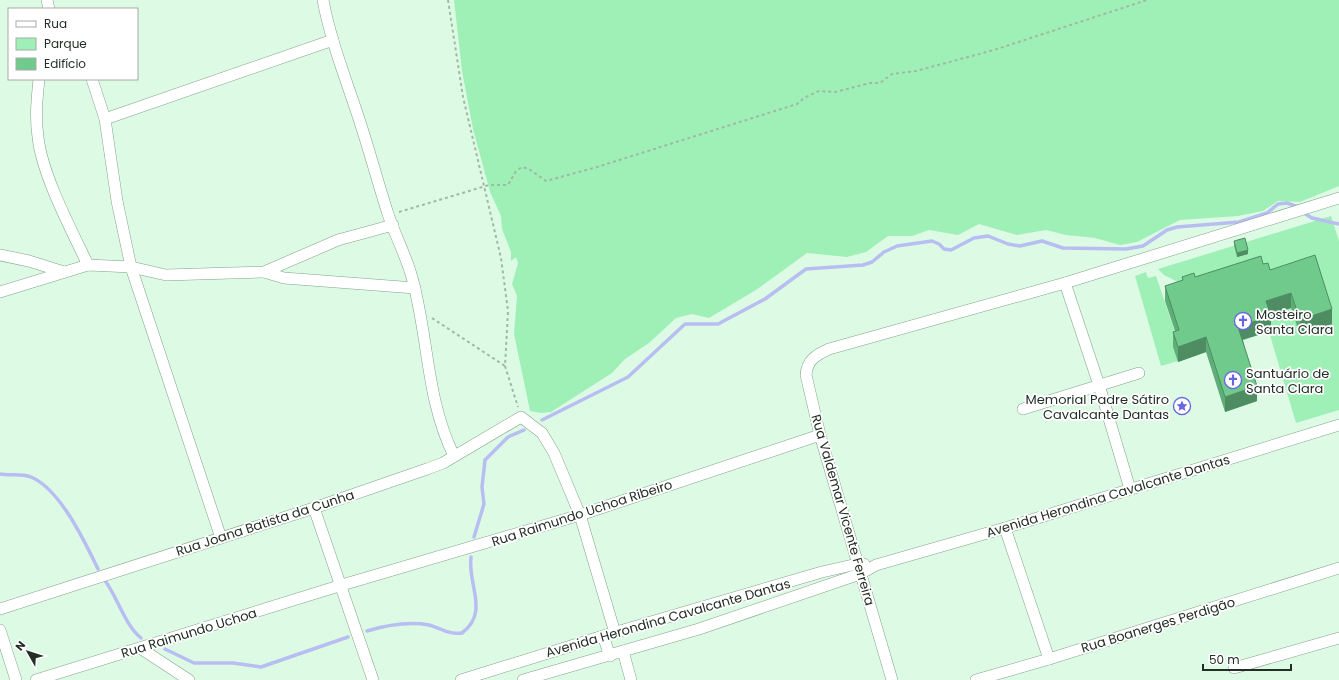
<svg xmlns="http://www.w3.org/2000/svg" width="1339" height="680" font-family="Poppins,sans-serif">
<rect width="100%" height="100%" fill="#ddfbe4"/>
<g fill="#9ff0b7">
<polygon points="454,0 1339,0 1339,186 1300,202 1278,201 1263,211 1238,216 1180,220 1137,242 1120,245 1095,238 1066,235 1046,230 1017,235 979,224 958,235 929,230 912,236 888,236 866,252 847,257 807,253 756,290 709,318 692,314 676,318 649,343 625,359 612,373 551,412 541,413 530,411 514,334 517,296 512,284 518,263 516,257 511,261 511,252 502,229 501,216 490,192 473,129 462,71"/>
<polygon points="1331,216 1339,241 1339,410 1296,423 1269,332 1270,331 1264,309 1279,312 1291,308 1315,270 1182,284 1164,275 1158,269"/>
<polygon points="1146,272 1148,278 1156,276 1179,344 1173,347 1178,361 1161,366 1135,276"/>
</g>
<g fill="none" stroke-linecap="round" stroke-linejoin="round">
<g stroke="#b8bdf2" stroke-width="3.5">
<polyline points="1304,213 1312,218 1339,224"/>
<polyline points="542,420 628,377 685,324 718,324 765,299 806,269 863,265 872,262 884,252 897,246 932,241 939,244 944,249 951,250 974,238 988,236 1008,244 1020,246 1042,241 1063,248 1126,249 1143,246 1167,230 1177,227 1239,222 1267,213 1278,204 1287,203 1298,207"/>
<path d="M 0,474 C 10,476 21,473 31,477 C 60,489 85,542 98,569"/>
<polyline points="474,537 484,504 482,487 485,460 508,437 524,430"/>
<path d="M 106,582 C 118,599 125,625 141,638"/>
<path d="M 367,631 C 387,625 407,621 429,625 C 440,628 450,635 462,633 C 490,612 467,584 471,557"/>
<polyline points="165,649 194,663 233,663 261,667 348,637"/>
</g>
<g stroke="#85a18c" stroke-width="12">
<g id="minor">
<polyline points="47,0 49,9"/>
<path d="M 323,0 C 330,38 344,74 356,110 C 368,145 377,180 388,214 C 395,235 405,254 411,274 C 429,335 425,397 454,456"/>
<path d="M 39,79 C 37,99 35,117 38,137 C 42,175 71,229 88,265"/>
<polyline points="92,79 105,119 117,201 131,267 221,538"/>
<polyline points="105,119 333,40"/>
<polyline points="0,255 29,261 64,272"/>
<polyline points="264,272 284,278 415,288"/>
<polyline points="1065,283 1099,385 1130,489"/>
<polyline points="0,292 88,265 131,267 166,275 264,272 338,240 393,225"/>
<polyline points="1023,409 1139,373"/>
<polyline points="314,508 373,680"/>
<polyline points="1005,528 1049,659"/>
<polyline points="0,609 314,508 427,469 443,463 521,417 542,433 554,453 580,515 615,633"/>
<polyline points="0,630 16,680"/>
<polyline points="603,636 610,656"/>
<polyline points="140,648 189,680"/>
<polyline points="623,651 631,680"/>
<polyline points="1234,668 1339,638"/>
<polyline points="36,680 342,585 580,515 820,435"/>
<polyline points="461,680 603,636 822,572 857,564 864,564"/>
<polyline points="523,680 699,629 860,574 876,565 1005,528 1339,425"/>
<path d="M 892,680 L 820,435 L 806,375 C 807,360 816,355 829,349 L 1065,283 L 1339,198"/>
<polyline points="976,680 1049,659 1339,568"/>
</g>
</g>
<g stroke="#a0b8a6" stroke-width="2" stroke-dasharray="3 3" stroke-linecap="butt">
<polyline points="448,0 463,97 501,258 508,311 505,366 518,407"/>
<polyline points="399,212 489,185 508,185 516,171 522,167 529,169 546,181 597,167 797,104 804,98 819,91 835,92 870,83 880,83 892,74 916,71 994,50 1147,0"/>
<polyline points="432,318 505,366"/>
</g>
<use href="#minor" stroke="#fff" stroke-width="11"/>
</g>
<g fill="#5fae78">
<polygon points="1234,241 1248,254 1237,257 1234,245"/>
<polygon points="1263,264 1332,324 1300,335 1291,308 1270,315 1271,331 1243,340 1257,401 1225,412 1206,352 1178,362 1173,347 1173,332 1175,331 1165,301 1165,286 1182,281 1182,277 1195,277"/>
</g>
<g fill="#4e8d62">
<polygon points="1248,250 1248,254 1237,257 1237,253"/>
<polygon points="1291,293 1291,308 1266,316 1266,301"/>
<polygon points="1332,309 1332,324 1300,335 1300,320"/>
<polygon points="1271,316 1271,331 1238,341 1238,327"/>
<polygon points="1206,337 1206,352 1178,362 1178,347"/>
<polygon points="1257,386 1257,401 1225,412 1225,397"/>
</g>
<g fill="#6fca8c" stroke="#4e8d62">
<polygon points="1245,238 1248,250 1237,253 1234,241"/>
<polygon points="1315,255 1332,309 1300,320 1291,293 1266,301 1271,316 1238,327 1257,386 1225,397 1206,337 1178,347 1173,332 1179,330 1165,286 1183,280 1182,277 1194,273 1195,277 1261,256 1263,264 1268,263 1270,270"/>
</g>
<defs>
<g id="church-ring" transform="scale(0.9)"><circle r="9.5" fill="#fff" stroke="#6a66e0" stroke-width="1.5"/><path d="M-1.2-6h2.4v3.5h3.3v2.4h-3.3V6h-2.4V-.1h-3.3v-2.4h3.3Z" fill="#6a66e0"/></g>
<g id="sight-ring" transform="scale(0.9)"><circle r="9.5" fill="#fff" stroke="#6a66e0" stroke-width="1.5"/><path d="M0-6L1.8-2.2L6-1.7L2.9 1.2L3.7 5.4L0 3.3L-3.7 5.4L-2.9 1.2L-6-1.7L-1.8-2.2Z" fill="#6a66e0"/></g>
</defs>
<g fill-rule="evenodd">
<use href="#church-ring" x="1243" y="321"/>
<use href="#church-ring" x="1233" y="380"/>
<use href="#sight-ring" x="1182" y="406"/>
</g>
<g text-anchor="middle" dominant-baseline="central" stroke-width="3.5" stroke-linejoin="round" paint-order="stroke">
<g font-size="13" fill="#232e26" stroke="#fff" text-anchor="start">
<text x="1256" y="314">Mosteiro<tspan x="1256" dy="15">Santa Clara</tspan></text>
<text x="1246" y="373">Santuário de<tspan x="1246" dy="15">Santa Clara</tspan></text>
<text x="1169" y="399" text-anchor="end">Memorial Padre Sátiro<tspan x="1169" dy="15">Cavalcante Dantas</tspan></text>
</g>
<g font-size="13" fill="#232e26" stroke="#fff">
<text transform="translate(1108 496) rotate(-17)">Avenida Herondina Cavalcante Dantas</text>
<text transform="translate(843 510) rotate(74)">Rua Valdemar Vicente Ferreira</text>
<text transform="translate(582 513) rotate(-18)">Rua Raimundo Uchoa Ribeiro</text>
<text transform="translate(265 523) rotate(-18)">Rua Joana Batista da Cunha</text>
<text transform="translate(668 618) rotate(-16)">Avenida Herondina Cavalcante Dantas</text>
<text transform="translate(1158 625) rotate(-17)">Rua Boanerges Perdigão</text>
<text transform="translate(189 633) rotate(-17)">Rua Raimundo Uchoa</text>
</g>
</g>
<rect x="8" y="8" width="130" height="72" fill="#ffffff" stroke="#a7aba8"/>
<rect x="16" y="21" width="20" height="6" fill="#ffffff" stroke="#a7aba8"/>
<text x="44" y="28" font-size="12" fill="#232e26">Rua</text>
<rect x="16" y="38" width="20" height="12" fill="#9ff0b7" stroke="#a7aba8"/>
<text x="44" y="48" font-size="12" fill="#232e26">Parque</text>
<rect x="16" y="58" width="20" height="12" fill="#6fca8c" stroke="#a7aba8"/>
<text x="44" y="68" font-size="12" fill="#232e26">Edifício</text>
<g transform="translate(28 652) rotate(309)" stroke="#ffffff" stroke-width="3" paint-order="stroke">
<path d="M0-3L7 15L0 10L-7 15Z" fill="#232e26"/>
<text y="-6" font-size="11" font-weight="bold" text-anchor="middle" fill="#232e26">N</text>
</g>
<path d="M1203 664v6h88v-6" fill="none" stroke="#232e26" stroke-width="2"/>
<text x="1209" y="664" font-size="12" fill="#232e26" stroke="#ffffff" stroke-width="3" paint-order="stroke">50 m</text>
</svg>
